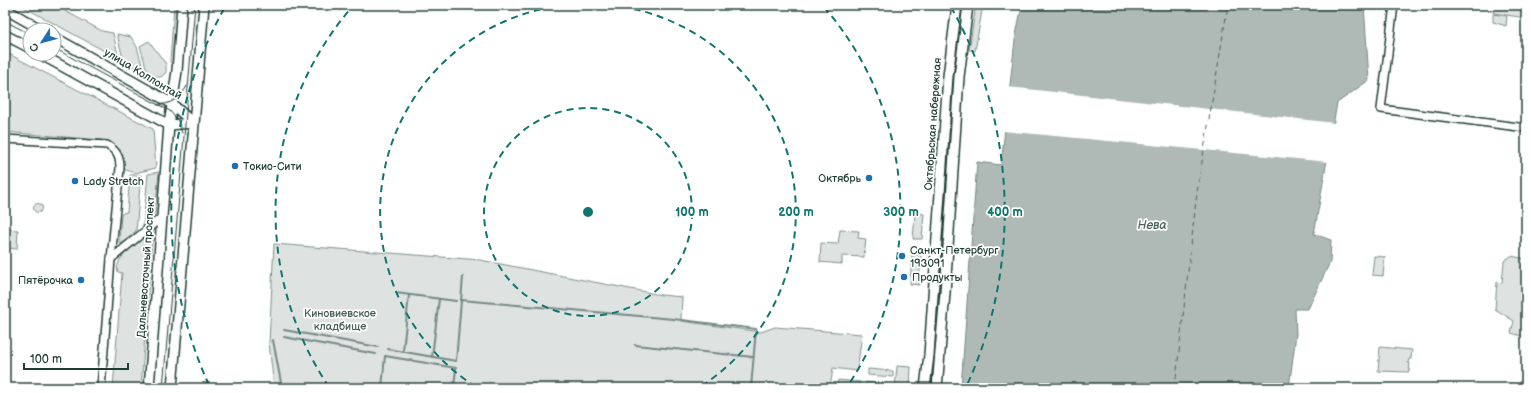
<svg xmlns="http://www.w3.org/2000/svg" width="1531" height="393" font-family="'Balsamiq Sans',sans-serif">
<rect width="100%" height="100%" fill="#fff"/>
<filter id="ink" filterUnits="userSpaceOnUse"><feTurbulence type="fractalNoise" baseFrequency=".025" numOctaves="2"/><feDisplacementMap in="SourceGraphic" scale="8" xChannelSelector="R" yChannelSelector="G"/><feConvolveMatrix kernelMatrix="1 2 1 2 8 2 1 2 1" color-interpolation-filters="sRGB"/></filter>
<g filter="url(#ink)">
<g fill="#dee3e2" stroke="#7e908b">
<polygon points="20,5 54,5 102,31 113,33 119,59"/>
<polygon points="174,5 178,5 173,65 170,62"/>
<polygon points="976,5 983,5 975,51 969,50"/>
<polygon points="1495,5 1526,5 1526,18 1493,13"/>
<polygon points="1493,14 1507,16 1506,26 1493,22"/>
<polygon points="117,34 131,37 137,47 143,68 141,70 131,66 129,61 123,59"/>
<path d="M 149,41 L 166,64 L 166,72 C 161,80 155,77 148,74 L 140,46 Z"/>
<polygon points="5,52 153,129 156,168 135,173 123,169 123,154 115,145 101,140 5,132"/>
<polygon points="159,172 155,215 143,226 148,174"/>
<polygon points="130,175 141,175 136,231 121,244 119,242 121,215 123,213 127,212"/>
<circle cx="38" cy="208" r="4.5"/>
<polygon points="915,213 924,214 922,239 913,239"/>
<polygon points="5,229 18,230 17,249 5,248"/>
<path d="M 153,230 L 141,388 L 113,388 L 122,273 L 118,272 C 112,258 144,238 153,230 Z"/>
<polygon points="840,230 859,231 858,238 866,239 864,257 842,256 842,264 820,262 821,243 838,244"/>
<polygon points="274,244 480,260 661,295 682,297 681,321 761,332 775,327 862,334 857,371 833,368 830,388 274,388 269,343"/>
<polygon points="912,254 921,255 919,285 910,284"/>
<polygon points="1374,256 1385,257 1383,276 1372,275"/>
<polygon points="1511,256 1526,259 1526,337 1511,333 1514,321 1495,309 1497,282 1502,283 1504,261"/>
<polygon points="1380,347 1412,350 1411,359 1409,359 1408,363 1410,363 1409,372 1378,371"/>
<polygon points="897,366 911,367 910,388 895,388"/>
<polygon points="868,369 893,371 893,377 868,375"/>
<polygon points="838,380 860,382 859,388 837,388"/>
<polygon points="866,382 890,385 890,388 865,388"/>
</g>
<polygon fill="#afbab7" stroke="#758883" points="1022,5 1364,5 1369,80 1337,103 1314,234 1331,240 1330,262 1308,309 1295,309 1296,334 1289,388 961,388 977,162 1001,165 1015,40"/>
<polygon fill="#fff" points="1008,87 1335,123 1329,162 1003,131"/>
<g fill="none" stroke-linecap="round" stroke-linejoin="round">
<g stroke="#758883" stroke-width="2">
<polyline points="396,293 456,301"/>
<polyline points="461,300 673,319 756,329 751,388"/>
<polyline points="284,330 378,347"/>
<polyline points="284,337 376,354"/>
<polyline points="273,340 282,388"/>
<polyline points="635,345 753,357"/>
<polyline points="388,349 456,361 463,277"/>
<polyline points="403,351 409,295"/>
<polyline points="432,357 439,299"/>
<polyline points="382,388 385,356 456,368 454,388"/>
</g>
<polyline stroke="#4a625b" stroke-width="1" stroke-dasharray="5 4" stroke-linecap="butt" points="1175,388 1197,192 1228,5"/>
<g stroke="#1f3d34" stroke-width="10">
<g id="minor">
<polyline points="1394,5 1381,109 1526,128"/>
<path d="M 5,139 L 107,145 C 117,151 120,157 120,168 L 111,259"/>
<polyline points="101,388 111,259 162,217"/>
</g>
</g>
<g stroke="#1f3d34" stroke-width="12">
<g id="major">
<polyline points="5,9 42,30"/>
<polyline points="5,35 30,48"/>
<polyline points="54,37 171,103 193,123"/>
<polyline points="40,54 169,125 193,123"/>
<polyline points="149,388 169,125 177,71 182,5"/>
<polyline points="172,388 204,5"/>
<polyline points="925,388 929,355 948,76 957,5"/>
<polyline points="937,388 945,293 959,77 968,5"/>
</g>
</g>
<use href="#minor" stroke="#fff" stroke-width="7"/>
<use href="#major" stroke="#fff" stroke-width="9"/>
<g stroke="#1f3d34" stroke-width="1">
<polyline points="5,21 30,34"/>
<polyline points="54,48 170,111 178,121 182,133"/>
<path d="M 157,105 C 170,105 181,98 187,86"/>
<polyline points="163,388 195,5"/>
</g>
</g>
</g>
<g fill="none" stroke="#0f766e" stroke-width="2" stroke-dasharray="7 5">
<circle cx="588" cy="212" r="104"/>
<path d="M476 387A208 208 0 0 1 566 5M610 5A208 208 0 0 1 700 387"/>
<path d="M329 387A313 313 0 0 1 352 7M824 7A313 313 0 0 1 847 387"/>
<path d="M209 385A417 417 0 0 1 225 7M951 7A417 417 0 0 1 967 385"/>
</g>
<g fill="#1f6fb2" stroke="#fff" stroke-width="1.5">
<circle cx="235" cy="166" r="4"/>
<circle cx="869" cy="178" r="4"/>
<circle cx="75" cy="181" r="4"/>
<circle cx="902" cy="256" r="4"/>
<circle cx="904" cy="277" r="4"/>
<circle cx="81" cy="280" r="4"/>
</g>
<g text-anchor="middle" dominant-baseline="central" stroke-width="3.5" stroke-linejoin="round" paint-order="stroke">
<g font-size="11" fill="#1f3d34" stroke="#fff">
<text transform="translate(143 74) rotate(31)">улица Коллонтай</text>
<text transform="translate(933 124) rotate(-86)">Октябрьская набережная</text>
<text transform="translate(146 267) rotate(-86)">Дальневосточный проспект</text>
</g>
<g font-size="11" fill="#1f3d34" stroke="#fff" text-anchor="start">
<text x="243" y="166">Токио-Сити</text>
<text x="861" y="178" text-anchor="end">Октябрь</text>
<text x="83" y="181">Lady Stretch</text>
<text x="910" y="250">Санкт-Петербург<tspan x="910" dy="13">193091</tspan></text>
<text x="912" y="277">Продукты</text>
<text x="73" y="280" text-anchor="end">Пятёрочка</text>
</g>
<g font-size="11" fill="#455e57" stroke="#fff">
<text x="340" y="313">Киновиевское<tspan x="340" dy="13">кладбище</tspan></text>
</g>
<g font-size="12" font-style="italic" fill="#4a625b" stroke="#fff">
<text x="1152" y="225">Нева</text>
</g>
</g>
<circle cx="588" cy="212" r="6" fill="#0f766e" stroke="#fff" stroke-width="2"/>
<g font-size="12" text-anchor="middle" font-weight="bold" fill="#0f766e" stroke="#fff" stroke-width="3.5" stroke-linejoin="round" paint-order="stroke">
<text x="692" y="216">100 m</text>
<text x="796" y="216">200 m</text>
<text x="901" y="216">300 m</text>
<text x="1005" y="216">400 m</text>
</g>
<rect width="1531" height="393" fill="none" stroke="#fff" stroke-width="20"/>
<rect x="10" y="10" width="1511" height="373" fill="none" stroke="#1f3d34" stroke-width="1.5" filter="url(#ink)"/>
<g transform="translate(42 42) rotate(234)"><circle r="19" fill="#ffffff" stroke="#a5b1ae"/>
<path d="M0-3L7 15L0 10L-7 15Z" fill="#1f6fb2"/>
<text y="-6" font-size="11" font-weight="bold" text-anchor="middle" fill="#1f3d34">С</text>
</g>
<path d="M24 363v6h104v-6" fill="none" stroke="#1f3d34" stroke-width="2"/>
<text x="30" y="363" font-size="12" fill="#1f3d34" stroke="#ffffff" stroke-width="3" paint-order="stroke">100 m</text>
</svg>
